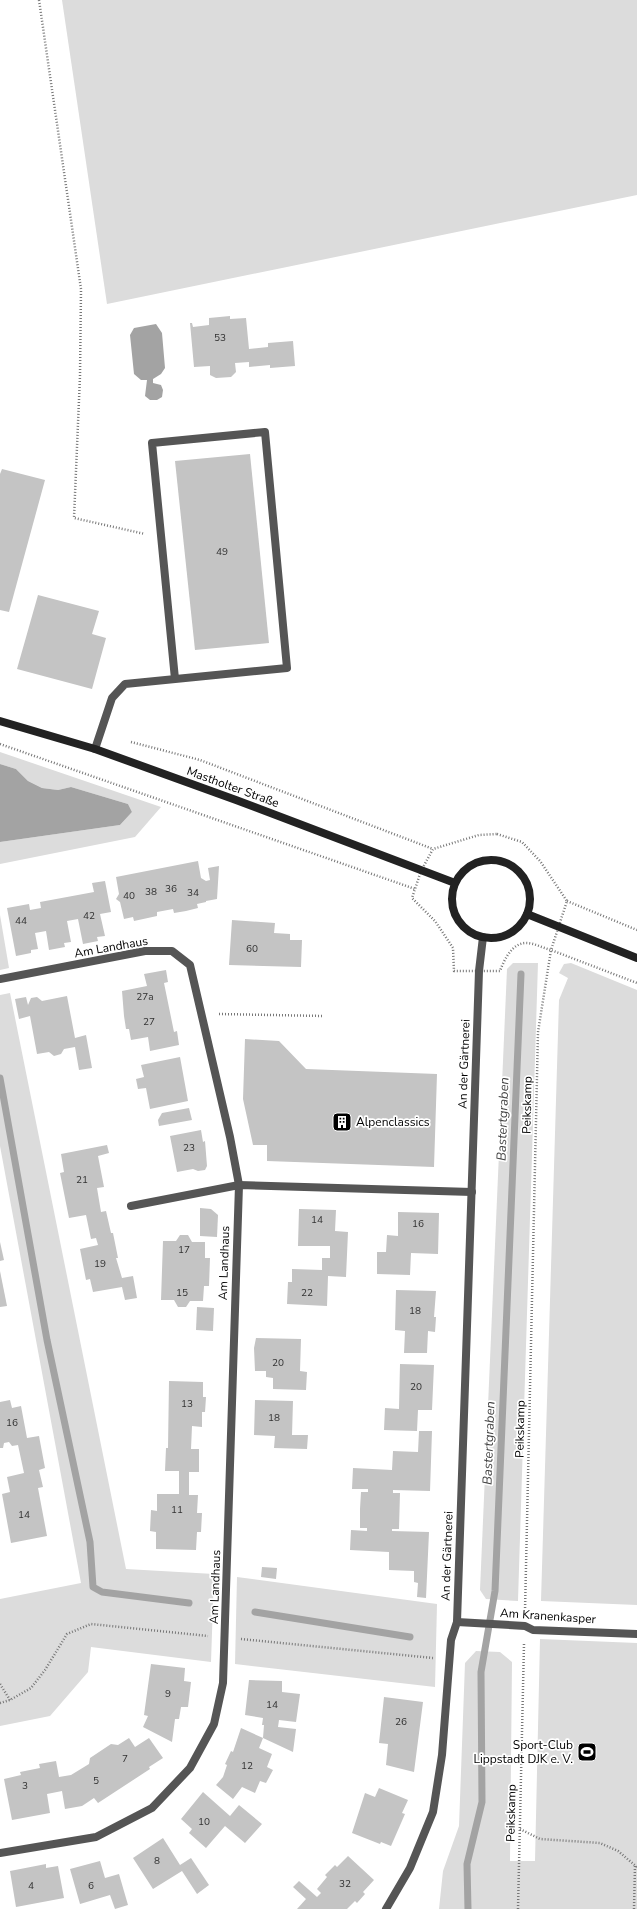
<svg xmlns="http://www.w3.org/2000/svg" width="637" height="1909" font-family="'Nunito Sans',sans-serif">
<rect width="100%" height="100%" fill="#fff"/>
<g fill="#dcdcdc">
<polygon points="62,0 637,0 637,195 107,304"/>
<polygon points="0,752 161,807 135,837 0,864 0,842 120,825 132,812 128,804 71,787 58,790 42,788 28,781 16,769 0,764"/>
<polygon points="0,915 9,968 0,970"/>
<polygon points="513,963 538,963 518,1601 486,1599 480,1590 507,969"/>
<polygon points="571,963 637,990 637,1605 541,1601 559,1000 568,978 559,973 564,964"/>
<polygon points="10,993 126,1569 214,1574 211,1662 91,1647 88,1672 50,1716 0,1726 0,1599 81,1583 0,1146 0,995"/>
<polygon points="237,1577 437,1604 435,1687 235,1664"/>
<polygon points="540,1639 637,1643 637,1909 439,1909 443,1871 459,1826 465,1663 476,1651 500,1652 512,1662 510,1861 535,1861"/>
</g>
<g fill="#a3a3a3">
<polygon points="156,324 162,333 165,368 161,374 153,379 153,383 161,385 163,390 162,397 157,400 150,400 145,396 147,380 141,380 134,374 130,335 134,328"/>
<polygon points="0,764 16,769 28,781 42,788 58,790 71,787 128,804 132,812 120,825 0,842"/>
</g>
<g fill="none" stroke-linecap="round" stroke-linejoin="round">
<g stroke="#a3a3a3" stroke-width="7">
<polyline points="0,1078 47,1340 90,1542 93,1587 102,1592 189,1603"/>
<polyline points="255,1612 410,1637"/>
<polyline points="468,1909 467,1864 482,1802 481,1672 495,1591 521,974"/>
</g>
</g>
<g fill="#c4c4c4">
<polygon points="230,316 230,319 246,318 249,349 268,347 268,343 293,341 295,366 270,368 270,365 249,367 249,362 235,363 236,372 231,377 216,378 210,375 210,366 194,367 190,323 192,323 193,327 209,325 209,318"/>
<polygon points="250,454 269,643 195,650 175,461"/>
<polygon points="2,469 45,480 9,612 0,610 0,474"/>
<polygon points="38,595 99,611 92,634 106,638 92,689 17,669"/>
<polygon points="198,861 201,878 206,881 210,880 208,868 219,866 217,899 206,901 206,902 197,904 198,908 186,911 174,913 173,909 157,912 157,916 134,921 133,917 124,919 120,902 116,899 119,894 116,877"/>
<polygon points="105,881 111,912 100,914 105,936 97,937 98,941 83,944 78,919 67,921 71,942 64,943 65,947 49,950 46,931 35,933 38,949 31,950 31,953 16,956 7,908 29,904 30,910 41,908 40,902 94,892 92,883"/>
<polygon points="232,920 275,923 274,933 290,934 290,940 302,940 301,967 229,965"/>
<polygon points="166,970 168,982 164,983 174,1032 177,1031 179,1045 150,1051 148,1037 131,1040 129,1029 126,1029 124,1016 122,991 147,986 144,974"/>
<polygon points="67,996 75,1038 86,1035 92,1068 79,1070 75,1047 64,1049 61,1054 54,1056 49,1052 37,1054 30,1016 19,1019 15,999 26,997 28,1005 31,998 37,997 42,1001"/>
<polygon points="245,1039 279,1041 306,1069 437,1074 434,1167 267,1161 267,1145 253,1145 243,1099"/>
<polygon points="180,1057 188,1101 150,1109 146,1088 138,1089 136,1079 144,1077 141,1065"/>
<polygon points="189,1108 192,1120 159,1126 158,1120 162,1113"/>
<polygon points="201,1130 203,1142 205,1141 207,1166 205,1170 198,1171 193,1169 177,1172 170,1136"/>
<polygon points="107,1145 109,1153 98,1156 104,1187 97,1188 101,1212 106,1211 111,1233 113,1233 118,1258 116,1258 122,1278 133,1276 137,1298 125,1300 122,1287 93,1292 90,1279 86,1280 80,1249 98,1245 96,1238 91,1239 86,1215 69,1218 60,1173 64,1172 61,1154"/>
<polygon points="200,1208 211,1209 218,1215 217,1237 200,1236"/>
<polygon points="299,1209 336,1210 335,1231 348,1232 346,1277 328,1276 327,1306 287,1304 288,1282 292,1282 292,1269 322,1270 322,1258 330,1258 330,1246 298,1246"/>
<polygon points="398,1212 439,1213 438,1254 411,1253 410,1275 377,1274 377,1252 386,1252 387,1235 398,1236"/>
<polygon points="180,1235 188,1235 192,1242 205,1242 205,1258 210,1258 209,1286 204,1286 203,1301 190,1301 186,1307 178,1307 174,1300 161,1300 163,1241 176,1241"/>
<polygon points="0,1242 4,1260 0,1261"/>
<polygon points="0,1271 7,1306 0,1307"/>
<polygon points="396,1290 436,1291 434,1317 436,1317 435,1332 428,1331 427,1353 404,1353 405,1331 395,1330"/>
<polygon points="197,1307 214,1308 213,1331 196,1330"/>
<polygon points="256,1338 301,1339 300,1371 307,1372 306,1390 273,1389 273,1378 266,1377 266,1371 255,1371 254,1348"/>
<polygon points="400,1364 434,1365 432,1410 418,1410 417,1431 384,1430 385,1408 399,1409"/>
<polygon points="169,1381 203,1382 203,1397 206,1397 205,1412 202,1412 202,1427 192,1426 191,1449 199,1449 199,1472 189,1472 189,1495 198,1495 197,1513 202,1513 201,1532 197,1532 196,1550 156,1549 156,1532 150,1531 151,1510 157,1511 157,1494 179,1494 179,1471 165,1471 166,1448 168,1448"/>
<polygon points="10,1400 12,1408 21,1406 27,1438 39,1436 45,1468 39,1470 43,1487 38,1488 47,1536 11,1543 2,1494 10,1492 7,1477 24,1473 18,1445 12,1446 9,1442 4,1443 3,1448 0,1448 0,1402"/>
<polygon points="255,1400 293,1401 292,1435 308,1435 307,1449 274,1448 275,1436 254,1435"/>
<polygon points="419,1431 432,1431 430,1491 393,1490 393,1493 400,1493 399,1529 392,1529 392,1531 429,1532 426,1598 417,1597 418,1583 414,1582 414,1571 389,1570 389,1552 350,1550 351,1530 367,1531 367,1528 360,1528 360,1509 361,1492 368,1492 368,1489 352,1489 353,1468 392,1470 393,1451 418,1452"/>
<polygon points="262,1567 277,1568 276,1579 261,1577"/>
<polygon points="151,1664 185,1668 184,1681 191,1682 188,1707 181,1707 179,1719 175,1719 172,1742 143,1727 148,1716 144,1715"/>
<polygon points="249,1680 282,1681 282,1692 300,1694 296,1722 279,1720 278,1727 296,1729 293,1752 263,1738 259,1748 272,1754 267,1767 273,1770 266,1783 260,1781 255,1793 242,1787 233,1799 216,1785 223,1777 227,1765 225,1764 231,1751 233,1752 241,1728 263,1738 264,1725 262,1725 263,1718 245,1715"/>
<polygon points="384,1697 423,1702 414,1772 386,1765 388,1744 379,1743"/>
<polygon points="129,1738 135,1747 149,1738 163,1758 149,1767 150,1769 98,1803 94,1798 82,1806 65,1809 62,1791 47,1794 50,1813 12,1820 4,1779 21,1775 20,1772 40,1768 39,1764 56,1761 59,1777 71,1775 89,1764 90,1758 111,1744 118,1745"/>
<polygon points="379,1788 408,1800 402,1813 405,1814 391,1846 381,1842 380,1844 352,1833 365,1793 375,1797"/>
<polygon points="203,1792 230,1816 239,1805 262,1824 245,1843 225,1826 206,1848 189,1833 192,1829 181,1819"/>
<polygon points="163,1838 180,1865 191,1858 209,1885 197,1894 182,1871 153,1889 133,1858"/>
<polygon points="348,1856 374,1880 363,1892 365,1894 357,1903 355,1901 347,1909 297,1909 306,1899 293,1887 299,1881 317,1897 321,1893 317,1889 327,1877 325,1875 335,1865 337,1867"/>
<polygon points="100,1861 105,1878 119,1874 128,1905 115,1909 110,1895 80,1904 70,1869"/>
<polygon points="46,1864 46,1868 58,1866 64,1898 16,1907 10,1871"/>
</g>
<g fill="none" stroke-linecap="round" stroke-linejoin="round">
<g stroke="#777" stroke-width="2.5" stroke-dasharray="1 2" stroke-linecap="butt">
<polyline points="39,0 81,289 80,376 74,518 145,534"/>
<polyline points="131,742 200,760 433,849"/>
<polyline points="0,744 415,889"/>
<path d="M 497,834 L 522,842 L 540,861 L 567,901 L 551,950 C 543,948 534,943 526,943 C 512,943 504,960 500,971 L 454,971 L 453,948 L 435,921 L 412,898 L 421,871 L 433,849 L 479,835 Z"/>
<polyline points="567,901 637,930"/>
<polyline points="219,1014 323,1016"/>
<polyline points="525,1611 538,1032 551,950 637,983"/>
<polyline points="241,1639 433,1658"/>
<polyline points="0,1684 10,1700"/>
<polyline points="0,1703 10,1700 31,1688 45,1670 67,1634 91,1624 208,1636"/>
<polyline points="520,1829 540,1839 600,1843 618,1851 637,1867"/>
<polyline points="518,1909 524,1644"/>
<polyline points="634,1909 635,1866"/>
</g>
<g stroke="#555" stroke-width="8">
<polyline points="95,749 112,698 125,684 287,668 265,432 152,443 175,679"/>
<polyline points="457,1622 525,1626 533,1630 637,1634"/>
</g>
<g stroke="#555" stroke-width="8">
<polyline points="0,979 145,951 172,951 190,965 230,1137 239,1185 223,1683 214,1724 190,1768 152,1808 96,1837 0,1853"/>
<polyline points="131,1206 239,1185 472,1192"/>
<polyline points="386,1909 410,1868 433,1812 442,1755 451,1640 457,1622 479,971 483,937"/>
</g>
<g stroke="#222" stroke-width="8">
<polyline points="0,721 95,749 236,800 455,883"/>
<circle cx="491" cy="899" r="39"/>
<polyline points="527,914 637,958"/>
</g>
</g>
<defs>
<g id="building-square" transform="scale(1)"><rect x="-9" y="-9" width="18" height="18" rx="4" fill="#000" stroke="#fff"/><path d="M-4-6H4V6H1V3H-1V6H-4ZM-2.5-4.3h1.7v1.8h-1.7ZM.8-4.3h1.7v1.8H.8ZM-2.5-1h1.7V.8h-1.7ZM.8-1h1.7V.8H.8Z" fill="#fff"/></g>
<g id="stadium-square" transform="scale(1)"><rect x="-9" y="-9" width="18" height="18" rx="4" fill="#000" stroke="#fff"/><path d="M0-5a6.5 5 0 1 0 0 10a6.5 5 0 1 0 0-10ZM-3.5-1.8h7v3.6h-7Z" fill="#fff"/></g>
</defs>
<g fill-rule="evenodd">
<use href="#building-square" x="342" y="1122"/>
<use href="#stadium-square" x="587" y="1752"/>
</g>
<g text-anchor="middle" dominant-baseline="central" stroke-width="3.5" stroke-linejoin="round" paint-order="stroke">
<g font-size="10" fill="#313131">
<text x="220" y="338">53</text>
<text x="222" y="552">49</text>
<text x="171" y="889">36</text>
<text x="151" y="892">38</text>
<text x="193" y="893">34</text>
<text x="129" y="896">40</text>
<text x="89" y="916">42</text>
<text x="21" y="921">44</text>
<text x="252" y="949">60</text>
<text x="145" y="997">27a</text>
<text x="149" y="1022">27</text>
<text x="189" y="1148">23</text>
<text x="82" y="1180">21</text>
<text x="317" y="1220">14</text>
<text x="418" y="1224">16</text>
<text x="184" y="1250">17</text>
<text x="100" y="1264">19</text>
<text x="182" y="1293">15</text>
<text x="307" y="1293">22</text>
<text x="415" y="1311">18</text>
<text x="278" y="1363">20</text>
<text x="416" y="1387">20</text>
<text x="187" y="1404">13</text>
<text x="274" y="1418">18</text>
<text x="12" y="1423">16</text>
<text x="177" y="1510">11</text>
<text x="24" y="1515">14</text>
<text x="168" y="1694">9</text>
<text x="272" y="1705">14</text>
<text x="401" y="1722">26</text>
<text x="125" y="1759">7</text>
<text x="247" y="1766">12</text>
<text x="96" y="1781">5</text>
<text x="25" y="1786">3</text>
<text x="204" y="1822">10</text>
<text x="157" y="1861">8</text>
<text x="345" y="1884">32</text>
<text x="31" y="1886">4</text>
<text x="91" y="1886">6</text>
</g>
<g font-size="12" fill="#000" stroke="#fff">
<text transform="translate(233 787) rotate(20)">Mastholter Straße</text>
<text transform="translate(111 947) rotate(-10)">Am Landhaus</text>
<text transform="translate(464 1064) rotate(-88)">An der Gärtnerei</text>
<text transform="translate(527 1105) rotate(-89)">Peikskamp</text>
<text transform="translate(224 1263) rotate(-88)">Am Landhaus</text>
<text transform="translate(520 1429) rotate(-89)">Peikskamp</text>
<text transform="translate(447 1556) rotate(-88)">An der Gärtnerei</text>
<text transform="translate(215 1587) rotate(-88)">Am Landhaus</text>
<text transform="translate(548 1616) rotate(4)">Am Kranenkasper</text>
<text transform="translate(511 1813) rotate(-89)">Peikskamp</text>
</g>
<g font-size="12" fill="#000" stroke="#fff" text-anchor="start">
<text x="356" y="1122">Alpenclassics</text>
<text x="573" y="1745" text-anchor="end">Sport-Club<tspan x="573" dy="14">Lippstadt DJK e. V.</tspan></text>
</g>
<g font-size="13" font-style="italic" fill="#444" stroke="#fff">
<text transform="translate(503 1119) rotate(-88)">Bastertgraben</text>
<text transform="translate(489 1443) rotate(-88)">Bastertgraben</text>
</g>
</g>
</svg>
